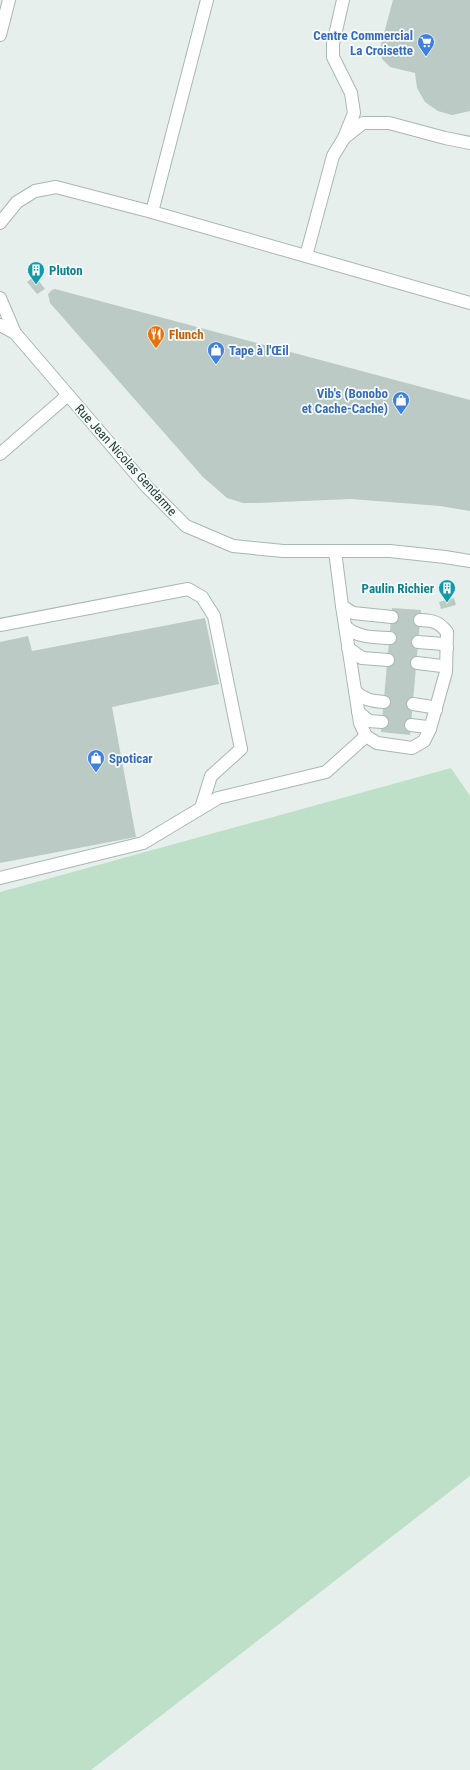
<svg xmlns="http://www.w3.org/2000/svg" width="470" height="1770" font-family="'Roboto Condensed',sans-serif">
<rect width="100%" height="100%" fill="#e6efeb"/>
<polygon fill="#bfe0c8" points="451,768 470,796 470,1476 91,1770 0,1770 0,892"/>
<g fill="#bbcac4">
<polygon points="393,0 470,0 470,111 452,115 438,111 425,102 417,88 415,73 390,67 382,59 380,48"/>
<polygon points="35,276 45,289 37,294 27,282"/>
<polygon points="55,289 470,400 470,511 440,506 351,499 257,503 243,503 227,498 203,477 50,303 48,294 52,290"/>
<polygon points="454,598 456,605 441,609 439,602"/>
<polygon points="392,608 421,610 410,735 381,732"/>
<polygon points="205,618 219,684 112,707 136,837 0,863 0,642 28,636 32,651"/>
</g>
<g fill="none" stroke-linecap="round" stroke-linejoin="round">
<g stroke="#a8b8b2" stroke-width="14">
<g id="lane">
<polyline points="343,0 333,44 333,57 351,93 354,113 344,138"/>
<polyline points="0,35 9,0"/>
<polyline points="152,212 207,0"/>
<polyline points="0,223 17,202 35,191 56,187 152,212 470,303"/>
<polyline points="306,256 333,156 344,138 363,123 389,123 445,138 470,143"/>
<polyline points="0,454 68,395"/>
<path d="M 335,551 L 342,606 L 360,723 L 366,736 L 377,743 L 412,748 L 424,741 L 430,729 L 446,672 L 447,632 C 438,621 433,621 420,620"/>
<polyline points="342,606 353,613 392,617"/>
<polyline points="0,625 188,589 202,597 214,616 241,749 211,776 201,808"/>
<path d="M 345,626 C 357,638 374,637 390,638"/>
<polyline points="418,642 443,644 447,648"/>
<polyline points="348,648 362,658 388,660"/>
<polyline points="417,663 442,666 446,669"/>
<path d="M 355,691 C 364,700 372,701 384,702"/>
<polyline points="413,704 432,707 436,710"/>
<polyline points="358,712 369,721 382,722"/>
<polyline points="411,725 427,727 430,729"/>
<polyline points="0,878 143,843 218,798 326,772 366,736"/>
</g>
</g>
<g stroke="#a8b8b2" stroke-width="14">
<g id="street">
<polyline points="0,298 15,333"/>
<polyline points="0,325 15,333 147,487 186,526 233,546 283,551 390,551 445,557 470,561"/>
</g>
</g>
<use href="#lane" stroke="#fff" stroke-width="12"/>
<use href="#street" stroke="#fff" stroke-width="12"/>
</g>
<defs>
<g id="supermarket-pin" transform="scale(0.9)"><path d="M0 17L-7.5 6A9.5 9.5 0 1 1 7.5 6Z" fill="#3f7fe0" stroke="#f7fbf9"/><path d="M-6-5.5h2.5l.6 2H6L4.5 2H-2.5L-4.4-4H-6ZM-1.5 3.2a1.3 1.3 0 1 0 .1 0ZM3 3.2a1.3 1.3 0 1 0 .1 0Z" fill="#fff"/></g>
<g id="building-pin" transform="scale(0.9)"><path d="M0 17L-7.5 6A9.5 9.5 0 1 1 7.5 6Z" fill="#0f9aa8" stroke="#f7fbf9"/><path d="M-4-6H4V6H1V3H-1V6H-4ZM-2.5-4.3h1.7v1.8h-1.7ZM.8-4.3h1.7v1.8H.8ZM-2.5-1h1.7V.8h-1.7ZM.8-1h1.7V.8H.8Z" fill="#fff"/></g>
<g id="restaurant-pin" transform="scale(0.9)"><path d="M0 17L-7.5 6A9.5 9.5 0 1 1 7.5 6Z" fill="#e8710a" stroke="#f7fbf9"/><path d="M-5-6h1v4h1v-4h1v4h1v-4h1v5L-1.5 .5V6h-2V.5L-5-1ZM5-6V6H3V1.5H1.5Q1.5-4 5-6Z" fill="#fff"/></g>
<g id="shop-pin" transform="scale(0.9)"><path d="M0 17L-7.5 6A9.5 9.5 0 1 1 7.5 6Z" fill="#3f7fe0" stroke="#f7fbf9"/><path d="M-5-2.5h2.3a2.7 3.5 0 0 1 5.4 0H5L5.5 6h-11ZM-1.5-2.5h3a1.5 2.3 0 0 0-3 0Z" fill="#fff"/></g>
</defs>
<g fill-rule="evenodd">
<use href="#supermarket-pin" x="426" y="42"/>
<use href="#building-pin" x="36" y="270"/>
<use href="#restaurant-pin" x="156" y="334"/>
<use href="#shop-pin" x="216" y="350"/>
<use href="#shop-pin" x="401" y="400"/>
<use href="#building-pin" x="447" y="588"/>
<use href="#shop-pin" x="96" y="758"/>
</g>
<g text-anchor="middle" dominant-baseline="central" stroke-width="3.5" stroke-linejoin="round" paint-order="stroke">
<g font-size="13" font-weight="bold" fill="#366cbe" stroke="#f7fbf9" text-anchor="end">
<text x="413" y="35">Centre Commercial<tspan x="413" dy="15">La Croisette</tspan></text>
<text x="229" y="350" text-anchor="start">Tape à l'Œil</text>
<text x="388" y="393">Vib's (Bonobo<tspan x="388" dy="15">et Cache-Cache)</tspan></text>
<text x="109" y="758" text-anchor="start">Spoticar</text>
</g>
<g font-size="13" font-weight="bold" fill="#0d838f" stroke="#f7fbf9" text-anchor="start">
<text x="49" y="270">Pluton</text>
<text x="434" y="588" text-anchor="end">Paulin Richier</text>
</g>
<g font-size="13" font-weight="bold" fill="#c56008" stroke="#f7fbf9" text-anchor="start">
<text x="169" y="334">Flunch</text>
</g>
<g font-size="13" fill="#24423a" stroke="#f7fbf9">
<text transform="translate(126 460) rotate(48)">Rue Jean Nicolas Gendarme</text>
</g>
</g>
</svg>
